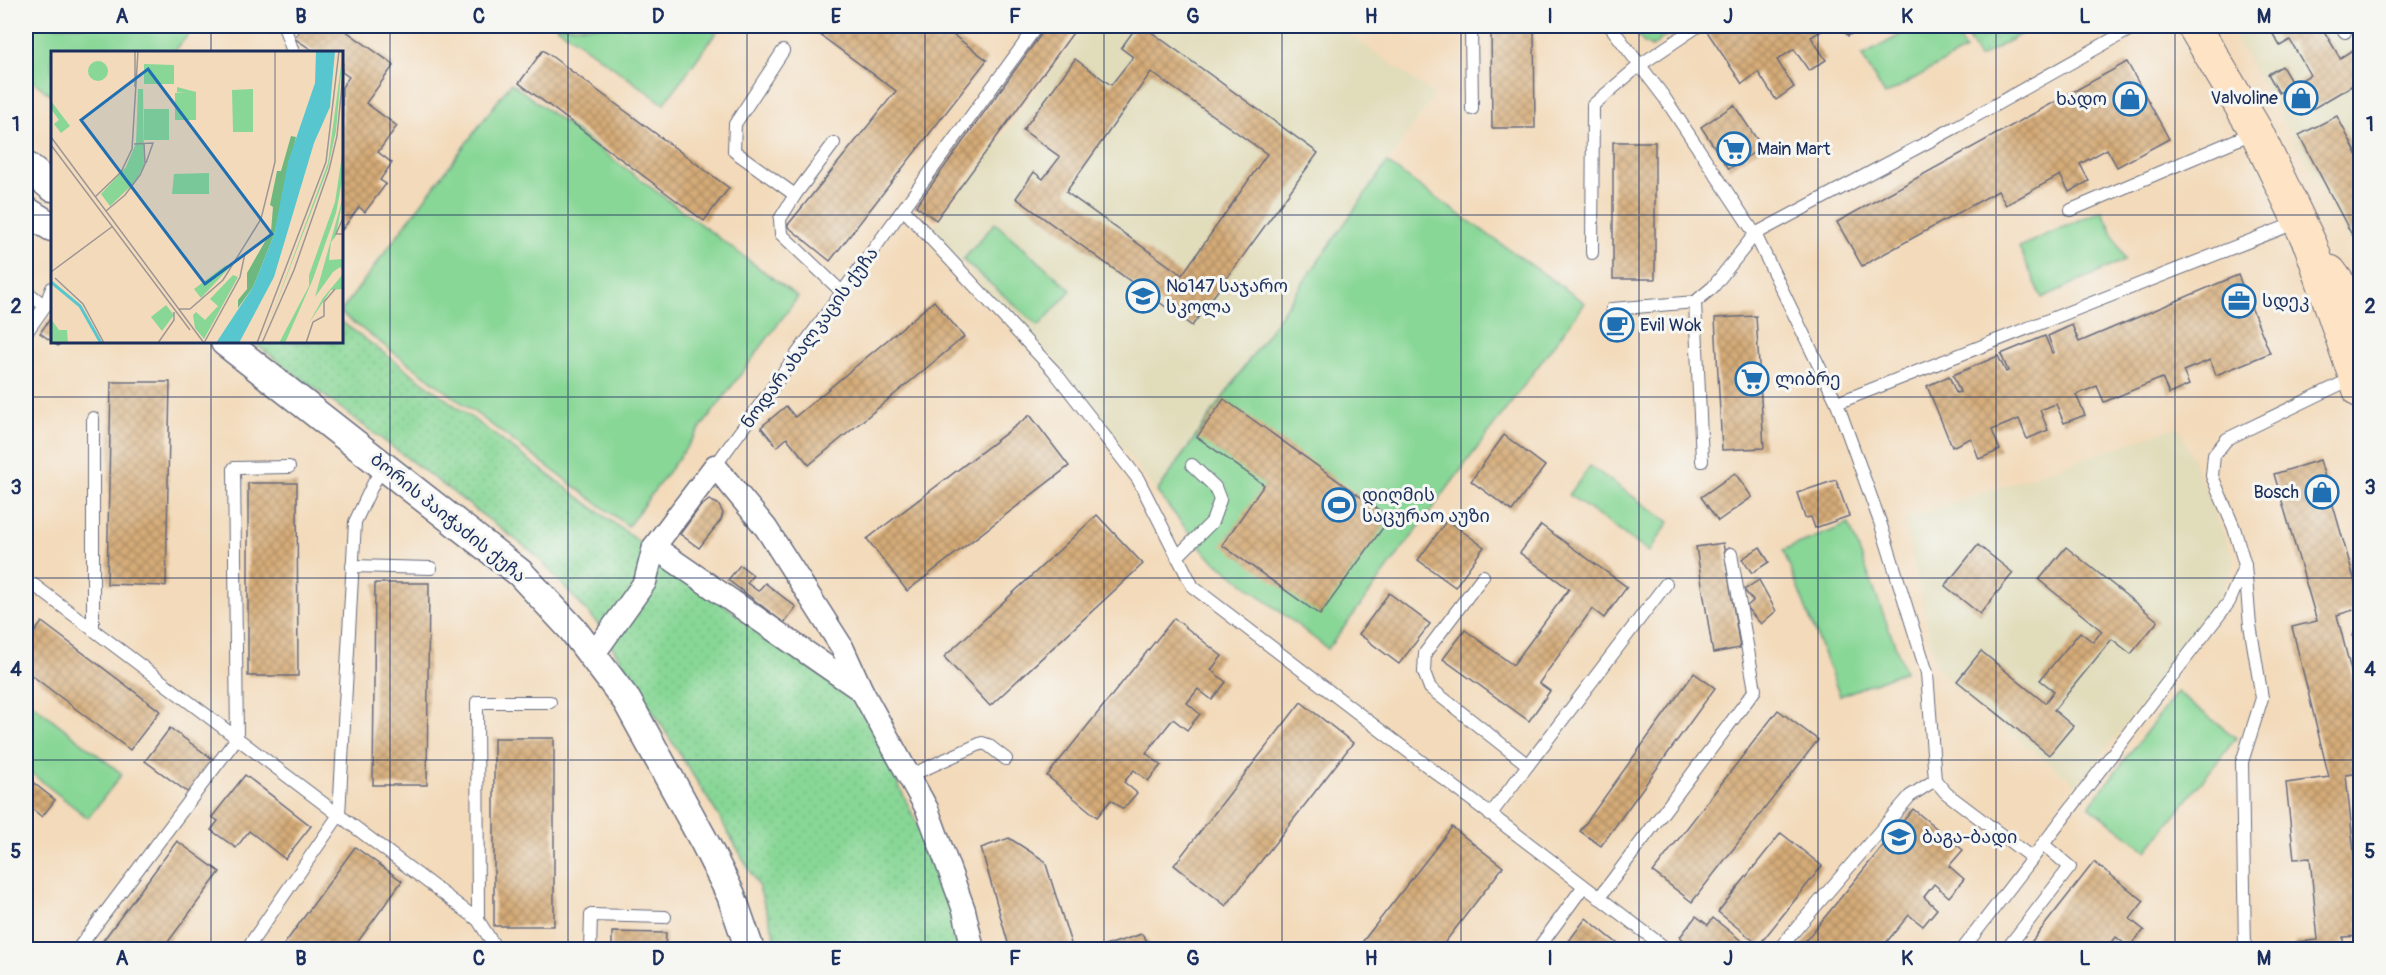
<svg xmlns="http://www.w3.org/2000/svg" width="2386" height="975" font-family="Pangolin,'Noto Sans Georgian',sans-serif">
<defs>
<pattern id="park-dots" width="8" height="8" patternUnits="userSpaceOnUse" patternTransform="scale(1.5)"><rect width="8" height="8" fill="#88d796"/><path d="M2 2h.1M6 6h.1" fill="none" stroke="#75b984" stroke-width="1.8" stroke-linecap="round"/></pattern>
<pattern id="building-cross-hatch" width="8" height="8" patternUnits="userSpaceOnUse" patternTransform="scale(1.5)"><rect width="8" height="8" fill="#d5ab77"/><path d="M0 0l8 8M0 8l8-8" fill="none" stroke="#ac8c65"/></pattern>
</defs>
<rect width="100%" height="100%" fill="#f6f6f2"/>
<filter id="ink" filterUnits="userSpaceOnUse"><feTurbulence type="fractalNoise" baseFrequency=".0167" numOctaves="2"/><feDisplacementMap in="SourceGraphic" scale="12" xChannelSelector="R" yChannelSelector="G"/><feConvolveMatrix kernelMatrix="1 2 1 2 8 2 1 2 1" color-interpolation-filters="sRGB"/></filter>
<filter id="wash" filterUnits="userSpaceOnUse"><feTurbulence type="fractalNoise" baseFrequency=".008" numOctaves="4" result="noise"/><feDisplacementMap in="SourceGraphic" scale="24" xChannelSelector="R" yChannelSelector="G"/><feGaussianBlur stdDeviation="1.35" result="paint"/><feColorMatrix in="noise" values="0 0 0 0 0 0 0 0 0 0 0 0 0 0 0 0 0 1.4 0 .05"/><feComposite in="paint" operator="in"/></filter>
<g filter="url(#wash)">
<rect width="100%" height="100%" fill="#f3daba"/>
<g fill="#e1dcba">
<polygon points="1085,26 1338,26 1435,95 1157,492 1056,361 930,232"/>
<polygon points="2228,26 2360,26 2360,262 2312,170"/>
<polygon points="2179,426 2234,560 2223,590 2196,633 2078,786 1965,697 1936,665 1904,520"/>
</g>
<g fill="#88d796" stroke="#52837a" stroke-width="1.5">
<polygon points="26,26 195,26 174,52 52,52 52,96 26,76"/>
<polygon points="556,26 721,26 664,104"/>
<polygon points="1916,26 1952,26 1965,50 1885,95 1862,56"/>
<polygon points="511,83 798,297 628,526 342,314 342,310"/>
<polygon points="1387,163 1585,303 1328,649 1206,554 1157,492"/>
<polygon points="2102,210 2125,260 2042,298 2019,247"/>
<polygon points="995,223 1071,290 1039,326 963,260"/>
<polygon points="1590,466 1669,522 1649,552 1569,495"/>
<polygon points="1849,524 1905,671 1840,696 1783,550"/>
<polygon points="2177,692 2236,738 2147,851 2089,806"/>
<polygon points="29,701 122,774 88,818 26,769 26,706"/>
</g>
<g fill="url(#park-dots)" stroke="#52837a" stroke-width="1.5">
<polygon points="1630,26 1675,26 1676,27 1652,47 1644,43"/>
<polygon points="1961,26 2035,26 1979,58"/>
<polygon points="342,322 861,706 957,908 966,949 779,949 758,885 718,815 598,624 536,555 253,342 342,342"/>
</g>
<g id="blocks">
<g fill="url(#building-cross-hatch)" fill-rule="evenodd">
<polygon points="303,26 339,26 394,65 366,103 397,126 378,152 392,163 380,180 386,184 365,212 359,207 342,230 342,87 349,77 342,72 342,52 315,52 294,38"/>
<polygon points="808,26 941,26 987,60 830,261 787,226 896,91"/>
<polygon points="1047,26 1078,26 936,220 916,206"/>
<path d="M 1137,26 L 1143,26 L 1318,153 L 1192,326 L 1016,198 L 1034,172 L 1043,179 L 1060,157 L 1023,130 L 1075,59 L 1111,85 L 1133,57 L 1121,48 ZM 1151,72 L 1267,154 L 1182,275 L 1066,192 Z"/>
<polygon points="1491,26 1534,26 1535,128 1492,128"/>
<polygon points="1712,26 1829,26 1811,37 1826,60 1809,71 1794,49 1777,60 1794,87 1776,100 1758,72 1742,84 1706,30"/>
<polygon points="1841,26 1864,26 1848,36"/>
<polygon points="2268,26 2321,26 2340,58 2359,46 2360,81 2302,115 2286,89 2279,93 2268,74 2282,66 2293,85 2310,75 2290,40 2280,46"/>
<polygon points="543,50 729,188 704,221 519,83"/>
<polygon points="2127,62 2169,139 2117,167 2107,149 2080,164 2089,181 2069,192 2060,175 2006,205 1998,191 1862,266 1837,222"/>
<polygon points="1734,105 1762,147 1729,169 1701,127"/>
<polygon points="2337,116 2360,160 2360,231 2352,235 2299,135"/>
<rect x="1613" y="142" width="42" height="137"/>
<polygon points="2238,275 2270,353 2216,375 2210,360 2183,371 2189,385 2169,394 2162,378 2104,402 2097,386 2076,395 2085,415 2064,423 2056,404 2040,410 2048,430 2027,439 2019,419 1992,430 2000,450 1979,459 1971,438 1952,447 1927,386 1949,376 1956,393 1960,392 1953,375 1998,356 2006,372 2008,371 2001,354 2045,336 2052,353 2054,352 2048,336 2072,325 2079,342"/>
<polygon points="934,301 964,337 809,465 787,438 777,447 761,427 786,406 795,417"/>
<polygon points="52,316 52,342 61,342 58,346 40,333"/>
<polygon points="1756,316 1764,448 1722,450 1715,318"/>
<polygon points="111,382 170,382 166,586 107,584"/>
<polygon points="1224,399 1390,518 1320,615 1222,545 1264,485 1197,437"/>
<polygon points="1030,415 1069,466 907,591 867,539"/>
<polygon points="1504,435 1545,466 1512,511 1471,481"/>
<polygon points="2320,460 2360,599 2360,608 2337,615 2360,707 2360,773 2346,775 2360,910 2360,936 2343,937 2343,950 2296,950 2296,942 2318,940 2310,858 2294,859 2286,783 2329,777 2292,627 2317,621 2274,474"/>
<polygon points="1735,473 1752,497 1718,521 1701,497"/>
<polygon points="1836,480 1849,516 1815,528 1811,517 1805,518 1797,493"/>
<polygon points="248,483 297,483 298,676 248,676"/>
<polygon points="709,500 718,504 723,513 721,520 699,548 680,534 700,507"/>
<polygon points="1097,515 1143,564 990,706 944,657"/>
<polygon points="1447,520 1484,547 1455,587 1418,560"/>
<polygon points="1541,525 1627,587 1604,618 1592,609 1539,683 1550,691 1529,721 1443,659 1465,630 1513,665 1569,589 1520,553"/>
<polygon points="1723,543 1740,648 1713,653 1696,547"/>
<polygon points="1978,545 2013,573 1980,614 1945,586"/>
<polygon points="1760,547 1769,562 1752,573 1742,559"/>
<polygon points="2066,547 2158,621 2131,654 2112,639 2054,710 2073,726 2049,755 1957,681 1981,651 2045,703 2054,691 2040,680 2080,632 2093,642 2102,631 2039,580"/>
<polygon points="740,565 753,575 747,583 758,591 765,583 796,607 784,623 728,580"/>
<polygon points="1759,580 1776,611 1761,624 1746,607 1753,601 1744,590"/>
<polygon points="375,583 429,583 427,785 373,785"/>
<polygon points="1389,593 1430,624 1399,664 1359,634"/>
<polygon points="1174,618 1222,656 1211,670 1226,682 1212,700 1198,689 1187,703 1200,714 1187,730 1173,719 1146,753 1161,765 1148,781 1134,770 1124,782 1137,793 1123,809 1111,800 1097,817 1047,776"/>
<polygon points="42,622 160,711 130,750 26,671 26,644"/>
<polygon points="1694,673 1715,688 1601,846 1580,831"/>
<polygon points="1301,702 1353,743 1226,906 1174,865"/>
<polygon points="1778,710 1818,740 1692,902 1653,872"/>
<polygon points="170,728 215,761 190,794 145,761"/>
<rect x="494" y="738" width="60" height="188"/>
<polygon points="245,775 311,826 285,859 249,831 236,848 211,830 218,821 212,817"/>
<polygon points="26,777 55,800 42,817 26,804"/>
<polygon points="1913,809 1963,850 1949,866 1964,879 1949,897 1934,884 1924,897 1937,909 1923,926 1909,915 1884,945 1890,950 1798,950"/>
<polygon points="1452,827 1503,867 1439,950 1356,950"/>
<polygon points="1781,833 1822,866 1759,945 1718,912"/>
<polygon points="1009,838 1045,861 1073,950 1010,950 981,848"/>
<polygon points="177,841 220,872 162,950 96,950"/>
<polygon points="355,847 402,881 352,950 280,950"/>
<polygon points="2094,862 2144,901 2130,919 2144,930 2129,947 2116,937 2106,950 2025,950"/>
<polygon points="1696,916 1708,925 1713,918 1753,950 1696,950 1680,937"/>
<polygon points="1586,918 1618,944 1614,950 1562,950"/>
<polygon points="612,932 666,933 665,950 612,950"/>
<polygon points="1142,934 1154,950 1095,950 1095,949"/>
</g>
</g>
</g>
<g filter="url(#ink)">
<use href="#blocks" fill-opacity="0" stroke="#676b7e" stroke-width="1.5"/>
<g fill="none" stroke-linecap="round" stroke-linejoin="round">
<g stroke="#676b7e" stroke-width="14">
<g id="service">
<polyline points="284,26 293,52"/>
<polyline points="1471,26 1472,109"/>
<polyline points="1610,26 1664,97 1755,234 1837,403 1880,522 1927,673 1935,780 1946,793 2032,858"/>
<polyline points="2340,26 2345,32"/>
<polyline points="783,51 735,124 734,151 795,195"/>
<polyline points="834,143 795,195 780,219 781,234 843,293"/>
<polyline points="904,210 1054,371 1138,479 1193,587 1668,950"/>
<polyline points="2071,210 2255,132"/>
<polyline points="1592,253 1593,105 1640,65 1698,26"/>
<polyline points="26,291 45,306"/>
<polyline points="1612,309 1695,302"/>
<polyline points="26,333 45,306 52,288"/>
<polyline points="1837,403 2298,222"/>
<polyline points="1702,461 1695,302 1713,287 1755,234 1956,127 2136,26"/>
<polyline points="715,466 1037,26"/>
<polyline points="1177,557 1212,522 1220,500 1215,487 1192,465"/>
<polyline points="352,566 431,568"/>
<polyline points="2245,566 2250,625 2262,698 2242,762 2245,950"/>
<polyline points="1483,576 1425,653 1424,672 1430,688 1528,765"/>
<polyline points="26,579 478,920 497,950"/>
<polyline points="93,630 93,418"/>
<polyline points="2359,637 2360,637"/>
<polyline points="909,776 982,743 988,745 1006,759"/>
<polyline points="1490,815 1666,584"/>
<polyline points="1599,898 1755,690 1731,554"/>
<polyline points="478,920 477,702 550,702"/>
<polyline points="77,950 237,738 234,468 289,467"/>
<polyline points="246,950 339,815 355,522 374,482 384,467"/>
<polyline points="590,950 591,915 665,917"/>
<polyline points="1537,950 1583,887"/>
<polyline points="1778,950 1910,796 1935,780"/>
<polyline points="1962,950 2229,602 2245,565 2234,528 2212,476 2214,455 2227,439 2355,377"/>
<polyline points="2006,950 2070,867 2043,844"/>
</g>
</g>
<g stroke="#676b7e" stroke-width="25">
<g id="minor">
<polyline points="654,547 862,691 927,809 964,910 973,950"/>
<polyline points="593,655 645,582 654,547 715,466 766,528 842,647 862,691"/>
</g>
</g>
<g stroke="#676b7e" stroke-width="31">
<g id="tertiary">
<polyline points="26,166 52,187"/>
<polyline points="26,211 52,227"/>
<polyline points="225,342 520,573 573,630 627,701 705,843 731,895 750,950"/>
</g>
</g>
<g stroke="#676b7e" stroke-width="35">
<g id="secondary">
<polyline points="2194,26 2256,131 2311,246 2360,391"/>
<polyline points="2330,272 2360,313"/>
</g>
</g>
<use href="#service" stroke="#fff" stroke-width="12"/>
<use href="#minor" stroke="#fff" stroke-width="22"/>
<use href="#tertiary" stroke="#fff" stroke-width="28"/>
<use href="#secondary" stroke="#fee4c5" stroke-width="33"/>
</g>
</g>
<path fill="none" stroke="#1b2f5e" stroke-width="1.5" stroke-opacity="0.55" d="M 211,26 L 211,52M 390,26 L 390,950M 568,26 L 568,950M 747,26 L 747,950M 925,26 L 925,950M 1104,26 L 1104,950M 1282,26 L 1282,950M 1461,26 L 1461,950M 1639,26 L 1639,950M 1818,26 L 1818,950M 1996,26 L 1996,950M 2175,26 L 2175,950M 26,215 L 52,215M 342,215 L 2360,215M 211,342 L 211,950M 26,397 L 2360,397M 26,578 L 2360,578M 26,760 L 2360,760"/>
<defs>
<g id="shop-ring" transform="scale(1.725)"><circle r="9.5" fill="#f6f6f2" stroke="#1f6fb2" stroke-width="1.5"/><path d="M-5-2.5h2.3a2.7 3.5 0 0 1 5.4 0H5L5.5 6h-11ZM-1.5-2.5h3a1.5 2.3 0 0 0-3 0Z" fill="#1f6fb2"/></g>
<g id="supermarket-ring" transform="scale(1.725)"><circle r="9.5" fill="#f6f6f2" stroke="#1f6fb2" stroke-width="1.5"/><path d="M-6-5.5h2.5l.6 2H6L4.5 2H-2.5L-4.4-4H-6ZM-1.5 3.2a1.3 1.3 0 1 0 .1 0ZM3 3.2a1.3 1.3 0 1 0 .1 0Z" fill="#1f6fb2"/></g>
<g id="school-ring" transform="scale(1.725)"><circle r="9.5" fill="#f6f6f2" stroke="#1f6fb2" stroke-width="1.5"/><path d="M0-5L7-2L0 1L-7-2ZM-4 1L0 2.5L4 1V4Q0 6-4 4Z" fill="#1f6fb2"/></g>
<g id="office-ring" transform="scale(1.725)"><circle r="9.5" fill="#f6f6f2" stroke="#1f6fb2" stroke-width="1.5"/><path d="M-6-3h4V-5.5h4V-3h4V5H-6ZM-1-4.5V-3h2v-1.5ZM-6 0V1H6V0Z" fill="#1f6fb2"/></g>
<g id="cafe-ring" transform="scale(1.725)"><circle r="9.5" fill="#f6f6f2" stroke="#1f6fb2" stroke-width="1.5"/><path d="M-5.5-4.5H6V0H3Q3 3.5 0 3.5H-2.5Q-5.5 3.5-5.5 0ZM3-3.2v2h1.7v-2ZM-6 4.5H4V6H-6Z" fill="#1f6fb2"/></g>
<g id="stadium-ring" transform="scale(1.725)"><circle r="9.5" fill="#f6f6f2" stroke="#1f6fb2" stroke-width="1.5"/><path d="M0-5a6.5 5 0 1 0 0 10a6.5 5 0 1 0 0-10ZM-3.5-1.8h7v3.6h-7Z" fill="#1f6fb2"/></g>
</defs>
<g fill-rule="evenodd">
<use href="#shop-ring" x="2301" y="98"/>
<use href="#shop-ring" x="2130" y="99"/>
<use href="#supermarket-ring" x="1734" y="149"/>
<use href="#school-ring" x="1143" y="296"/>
<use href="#office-ring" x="2239" y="301"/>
<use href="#cafe-ring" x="1617" y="325"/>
<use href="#supermarket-ring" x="1752" y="379"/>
<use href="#shop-ring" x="2322" y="492"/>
<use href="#stadium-ring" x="1339" y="505"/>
<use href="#school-ring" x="1899" y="837"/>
</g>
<g text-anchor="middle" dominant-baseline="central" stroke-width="6" stroke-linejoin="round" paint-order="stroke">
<g font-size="18" fill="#1b2f5e" stroke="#f6f6f2" text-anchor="start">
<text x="2278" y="98" text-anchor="end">Valvoline</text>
<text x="2107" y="99" text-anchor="end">ხადო</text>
<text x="1757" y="149">Main Mart</text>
<text x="1166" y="286">№147 საჯარო<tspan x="1166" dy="21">სკოლა</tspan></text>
<text x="2262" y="301">სდეკ</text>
<text x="1640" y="325">Evil Wok</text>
<text x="1775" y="379">ლიბრე</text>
<text x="2299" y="492" text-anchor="end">Bosch</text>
<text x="1362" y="495">დიღმის<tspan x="1362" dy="21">საცურაო აუზი</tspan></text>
<text x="1922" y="837">ბაგა-ბადი</text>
</g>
<g font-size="18" fill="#1b2f5e" stroke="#f6f6f2">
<text transform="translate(810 338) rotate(-54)">ნოდარ ახალკაცის ქუჩა</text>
<text transform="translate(448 518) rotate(39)">ბორის პაიჭაძის ქუჩა</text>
</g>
</g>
<g transform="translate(51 51)">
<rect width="292" height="292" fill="#f3daba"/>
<path d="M 292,0 L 285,80 L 277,117 L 219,269 L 277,112 ZM 93,13 L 123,14 L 123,33 L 93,33 ZM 126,36 L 145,41 L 145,69 L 124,69 L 124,42 L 134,41 L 126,41 ZM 202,38 L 202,81 L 182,81 L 181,39 ZM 93,58 L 118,58 L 118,89 L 93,89 ZM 292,98 L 292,125 L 285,162 L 262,228 L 234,292 L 228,292 L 258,235 L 258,224 L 284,151 ZM 158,122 L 158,143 L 121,143 L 123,123 ZM 292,146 L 285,185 L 280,191 L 278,209 L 292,208 L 292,220 L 289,216 L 282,221 L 264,246 ZM 292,223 L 292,238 L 280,239 L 258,272 L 272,247 ZM 0,268 L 8,279 L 16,279 L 17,292 L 0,292 Z" fill="#88d796"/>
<path d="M 240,85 L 245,86 L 223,184 L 202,236 L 187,257 L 187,249 L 196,238 L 196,222 L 220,180 L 222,156 L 219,154 L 226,120 L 230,120 Z" fill="#6eb87f"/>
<path d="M37 20a10 10 0 1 1 20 0a10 10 0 1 1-20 0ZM 87,38 L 92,38 L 93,114 L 84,131 L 59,155 L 50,143 L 75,116 L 85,92 ZM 0,50 L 19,75 L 10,82 L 3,73 L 8,69 L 0,58 ZM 175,214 L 178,217 L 150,247 L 143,238 ZM 182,224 L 187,226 L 153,288 L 144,277 L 142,264 L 145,261 L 154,269 L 167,255 L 159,248 ZM 115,254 L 123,264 L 111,280 L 100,266 Z" fill="#88d796"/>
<path d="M 265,0 L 284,0 L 279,56 L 263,92 L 223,226 L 188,292 L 165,292 L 202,236 L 223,184 L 237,111 L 264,32 Z" fill="#58c6ce"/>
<path fill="none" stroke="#58c6ce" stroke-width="3" d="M 0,231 L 29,255 L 50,292"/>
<path fill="none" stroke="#9d9695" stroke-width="1.5" d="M 84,0 L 84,36M 0,86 L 153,292M 83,93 L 102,92 L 95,112M 0,94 L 139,279M 44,146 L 70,121 L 81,98 L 87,0M 55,160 L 74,144 L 89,124 L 94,113 L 93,92M 293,165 L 285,183 L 293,183M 0,221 L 62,175M 4,227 L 32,253 L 53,292M 127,258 L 139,258 L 172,229 L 210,168 L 224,111 L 224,0M 107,292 L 123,269 L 123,261M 153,292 L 189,226 L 194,202M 206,292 L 275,111 L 288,0M 211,292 L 243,219 L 278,119 L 286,85 L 293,13M 255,292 L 262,271 L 273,265 L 273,251 L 284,238"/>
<path fill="#1f6fb2" fill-opacity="0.15" stroke="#1f6fb2" stroke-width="3" d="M 97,18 L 221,183 L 154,233 L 30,69 Z"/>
<rect width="292" height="292" fill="none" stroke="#1b2f5e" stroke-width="3"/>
</g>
<rect width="2386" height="975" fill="none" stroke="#f6f6f2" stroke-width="66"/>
<rect x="33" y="33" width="2320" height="909" fill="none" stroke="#1b2f5e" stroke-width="2"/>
<g font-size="20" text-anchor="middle" font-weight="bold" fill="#1b2f5e">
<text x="122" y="23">A</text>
<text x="301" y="23">B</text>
<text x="479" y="23">C</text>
<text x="658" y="23">D</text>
<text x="836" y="23">E</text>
<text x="1015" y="23">F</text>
<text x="1193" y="23">G</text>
<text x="1371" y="23">H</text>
<text x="1550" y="23">I</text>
<text x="1728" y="23">J</text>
<text x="1907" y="23">K</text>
<text x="2085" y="23">L</text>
<text x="2264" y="23">M</text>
<text x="16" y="131">1</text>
<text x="2370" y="131">1</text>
<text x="16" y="313">2</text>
<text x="2370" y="313">2</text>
<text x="16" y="494">3</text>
<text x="2370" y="494">3</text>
<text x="16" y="676">4</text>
<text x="2370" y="676">4</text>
<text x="16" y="858">5</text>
<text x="2370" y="858">5</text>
<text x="122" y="965">A</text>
<text x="301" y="965">B</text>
<text x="479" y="965">C</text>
<text x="658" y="965">D</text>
<text x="836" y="965">E</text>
<text x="1015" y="965">F</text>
<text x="1193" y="965">G</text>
<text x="1371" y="965">H</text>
<text x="1550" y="965">I</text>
<text x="1728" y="965">J</text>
<text x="1907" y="965">K</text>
<text x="2085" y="965">L</text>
<text x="2264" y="965">M</text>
</g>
</svg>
